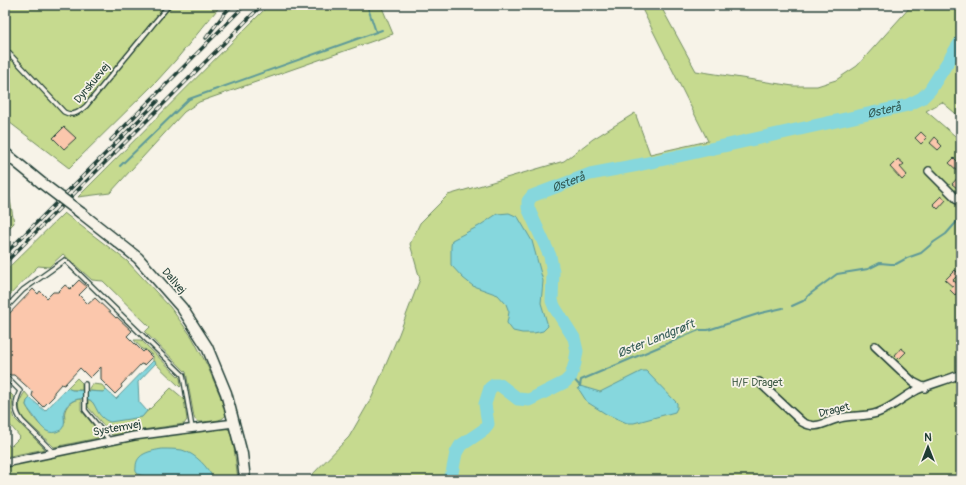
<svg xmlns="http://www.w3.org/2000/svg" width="966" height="485" font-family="Pangolin,sans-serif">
<rect width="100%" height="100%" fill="#f7f3e8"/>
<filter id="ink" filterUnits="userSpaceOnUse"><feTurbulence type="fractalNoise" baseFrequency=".025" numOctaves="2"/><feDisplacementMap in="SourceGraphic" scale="8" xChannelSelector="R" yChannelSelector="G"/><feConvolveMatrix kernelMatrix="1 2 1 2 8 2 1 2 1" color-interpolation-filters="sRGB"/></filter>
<g filter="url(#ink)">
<g fill="#c6da8f" stroke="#728c62">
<polygon points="5,5 221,5 175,61 156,82 69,168 5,119"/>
<polygon points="269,5 381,5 393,34 199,102 184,112 110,193 78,197"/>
<polygon points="640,5 660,5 696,71 793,86 817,86 836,80 857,66 912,5 961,5 961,118 942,102 926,111 961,141 961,193 954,201 961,208 961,372 916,388 885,409 815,424 787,412 802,426 813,430 840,421 869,419 892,409 922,392 961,377 961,480 307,480 349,437 372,397 399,334 420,279 410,244 420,223 448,195 564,161 593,139 635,113 650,154 708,141"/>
<polygon points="5,191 9,194 14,223 5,232"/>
<path d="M 64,213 L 127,261 L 170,307 L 192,337 L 207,365 L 222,400 L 226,415 C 222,422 209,421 201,422 C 198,422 195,421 194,417 L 186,372 L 145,332 L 150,327 L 103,281 L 92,280 L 63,254 L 49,267 L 38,266 L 5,300 L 5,271 Z"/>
<polygon points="134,340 141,340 180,378 181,386 180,387 153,361 153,356 145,349 143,350"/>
<polygon points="77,378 82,383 82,390 72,390 67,388"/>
<polygon points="92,384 102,385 106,390 103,392 89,391 89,388"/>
<polygon points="5,388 13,396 12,410 15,419 45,449 5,457 5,441 10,447 20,437 5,419"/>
<path d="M 171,388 L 184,399 L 187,420 L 184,424 L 149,429 L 112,435 L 88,407 L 88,399 C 96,404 95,407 100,414 L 142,417 L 147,411 L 148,411 Z"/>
<path d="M 25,392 L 30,398 L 27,401 L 26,405 C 31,415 38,424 47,431 L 65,422 C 65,418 64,414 65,411 C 67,404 74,399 81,399 L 81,410 L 103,437 L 54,447 L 23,418 C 17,409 19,400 25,392 Z"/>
<polygon points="225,428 230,430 234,448 238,480 5,480 5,467 9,466 104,446 131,440"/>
</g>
<g fill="#86d7dd" stroke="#5d9999">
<polygon points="509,213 518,217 532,241 543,281 541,303 548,326 543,331 534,333 522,333 513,331 507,323 509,312 506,304 498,295 473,286 463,278 451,265 451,246 452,240 479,226 497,214"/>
<path d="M 153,361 L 156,363 L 138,382 L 139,402 L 147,411 L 142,417 L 110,422 C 104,420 99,415 97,410 C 94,405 93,400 87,399 C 77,397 67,402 64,411 C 63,416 66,422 63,427 C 62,430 59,431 56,432 C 46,435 40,425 35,418 C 32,413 28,410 26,405 L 27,401 L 30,398 L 45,411 L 67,388 L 72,390 L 103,392 L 106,390 L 116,399 Z"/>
<polygon points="642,371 646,371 677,403 677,408 675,412 634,423 627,423 606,414 587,402 578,388 580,386 600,392"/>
<path d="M 162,449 C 169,449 175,449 182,450 C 196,454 208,467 214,480 L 158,480 C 153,477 140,477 137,473 C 135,471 136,469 136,467 C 136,453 151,451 162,449 Z"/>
</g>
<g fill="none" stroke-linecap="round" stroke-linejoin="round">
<g stroke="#5d9999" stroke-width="2">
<polyline points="367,5 376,32"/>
<polyline points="120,166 189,99 382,30"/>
<polyline points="792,306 803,301 810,294 837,274 868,269 880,263 891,264 896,264 907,258 921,253 934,242 946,234 961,217"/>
<polyline points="571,376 580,386"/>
<polyline points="580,386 581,380 699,330 708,330 761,313 783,308"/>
</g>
<path stroke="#86d7dd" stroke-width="13" id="s1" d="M 448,480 L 452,473 L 456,453 L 460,446 L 485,429 L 488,424 L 485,404 L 490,388 L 494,385 L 500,385 L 518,399 L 529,400 L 565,382 L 571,376 L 575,363 L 577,351 L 574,338 L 555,308 L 552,301 L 553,272 L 550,256 L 528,208 L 528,201 L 532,196 L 590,174 L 638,165 L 908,105 L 922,98 L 930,90 L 961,41"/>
</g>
<g fill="#fbc7ac" stroke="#1f3d34">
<polygon points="64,127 76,138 64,149 53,138"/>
<polygon points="921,132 927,138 921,144 915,138"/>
<polygon points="935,137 939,141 938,142 942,146 938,150 930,143"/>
<polygon points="954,158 961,165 961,174 949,163"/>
<polygon points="898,159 904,164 900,167 907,175 902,180 890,167"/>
<polygon points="961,174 961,184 957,188 952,184"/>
<polygon points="941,196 946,200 938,209 933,204"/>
<polygon points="955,270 959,274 953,280 961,287 961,288 955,295 950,290 953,287 945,280"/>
<polygon points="79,280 87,287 79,295 88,304 95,298 116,318 117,317 132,331 127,336 143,352 145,350 152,357 144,365 141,364 121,385 122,387 115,394 101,380 101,367 90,378 80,368 64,385 61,384 54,392 54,396 43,407 32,396 33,392 14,375 10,375 5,370 5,318 33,289 38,294 40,291 47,298 53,292 58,292 65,285 70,289"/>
<polygon points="901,348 906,352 899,359 895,355"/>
</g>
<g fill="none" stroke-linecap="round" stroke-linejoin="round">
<g stroke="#1f3d34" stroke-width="6">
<g id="lane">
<path d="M 5,49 L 64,112 C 73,117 79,112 86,106 L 169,5"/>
<polyline points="5,309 23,290 65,260 183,375 192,428"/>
<path d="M 5,376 L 20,391 C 15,402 14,411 22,421 L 53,452"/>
<polyline points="85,384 85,410 110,441"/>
</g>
</g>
<g stroke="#1f3d34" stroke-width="10">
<g id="street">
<polyline points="929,171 961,203"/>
<polyline points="875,346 913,382 925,388"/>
<path d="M 759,382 L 802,422 C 817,431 826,421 840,418 C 852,415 865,417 877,413 C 892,408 903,397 917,390 C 931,384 947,380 961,374"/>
<polyline points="5,463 134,436 234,423"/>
</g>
</g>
<g stroke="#1f3d34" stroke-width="13">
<g id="secondary">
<polyline points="5,153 43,184"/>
<polyline points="81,213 138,258 182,308 207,347 226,393 242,454 245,480"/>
</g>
</g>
<use href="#lane" stroke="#f7f3e8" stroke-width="3.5"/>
<use href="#street" stroke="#f7f3e8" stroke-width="7"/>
<use href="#secondary" stroke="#f7f3e8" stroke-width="10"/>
<g stroke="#1f3d34" stroke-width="3.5">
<g id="rail">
<polyline points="206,38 224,14 232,5"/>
<polyline points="111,140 245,5"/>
<polyline points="5,254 158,101"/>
<polyline points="5,263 262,5"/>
</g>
</g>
<use href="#rail" stroke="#f7f3e8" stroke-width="2" stroke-dasharray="6" stroke-linecap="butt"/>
<g stroke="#1f3d34" stroke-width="13" stroke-linecap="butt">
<polyline id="secondary-bridge" points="43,184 81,213"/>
</g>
<use href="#secondary-bridge" stroke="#f7f3e8" stroke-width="10"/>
</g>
</g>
<g text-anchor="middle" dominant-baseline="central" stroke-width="3.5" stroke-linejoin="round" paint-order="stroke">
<g font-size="11" fill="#1f3d34" stroke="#f7f3e8">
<text transform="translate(92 83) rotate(-50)">Dyrskuevej</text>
<text transform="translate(174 281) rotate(49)">Dallvej</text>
<text transform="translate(834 410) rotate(-14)">Draget</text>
<text transform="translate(117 428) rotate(-10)">Systemvej</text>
</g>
<g font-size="11" fill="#405c46" stroke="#f7f3e8">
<text x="757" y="382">H/F Draget</text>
</g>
<g font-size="12" font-style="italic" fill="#345c56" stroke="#f7f3e8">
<text stroke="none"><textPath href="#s1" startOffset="760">Østerå</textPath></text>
<text stroke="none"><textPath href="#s1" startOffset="436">Østerå</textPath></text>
<text transform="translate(656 339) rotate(-22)">Øster Landgrøft</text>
</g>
</g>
<rect width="966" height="485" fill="none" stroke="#f7f3e8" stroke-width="20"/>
<rect x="10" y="10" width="946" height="465" fill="none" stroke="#1f3d34" stroke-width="1.5" filter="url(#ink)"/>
<g transform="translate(928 447)" stroke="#f7f3e8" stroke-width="3" paint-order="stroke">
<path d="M0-3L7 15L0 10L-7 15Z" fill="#1f3d34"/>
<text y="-6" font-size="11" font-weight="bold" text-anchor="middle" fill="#1f3d34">N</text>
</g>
</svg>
